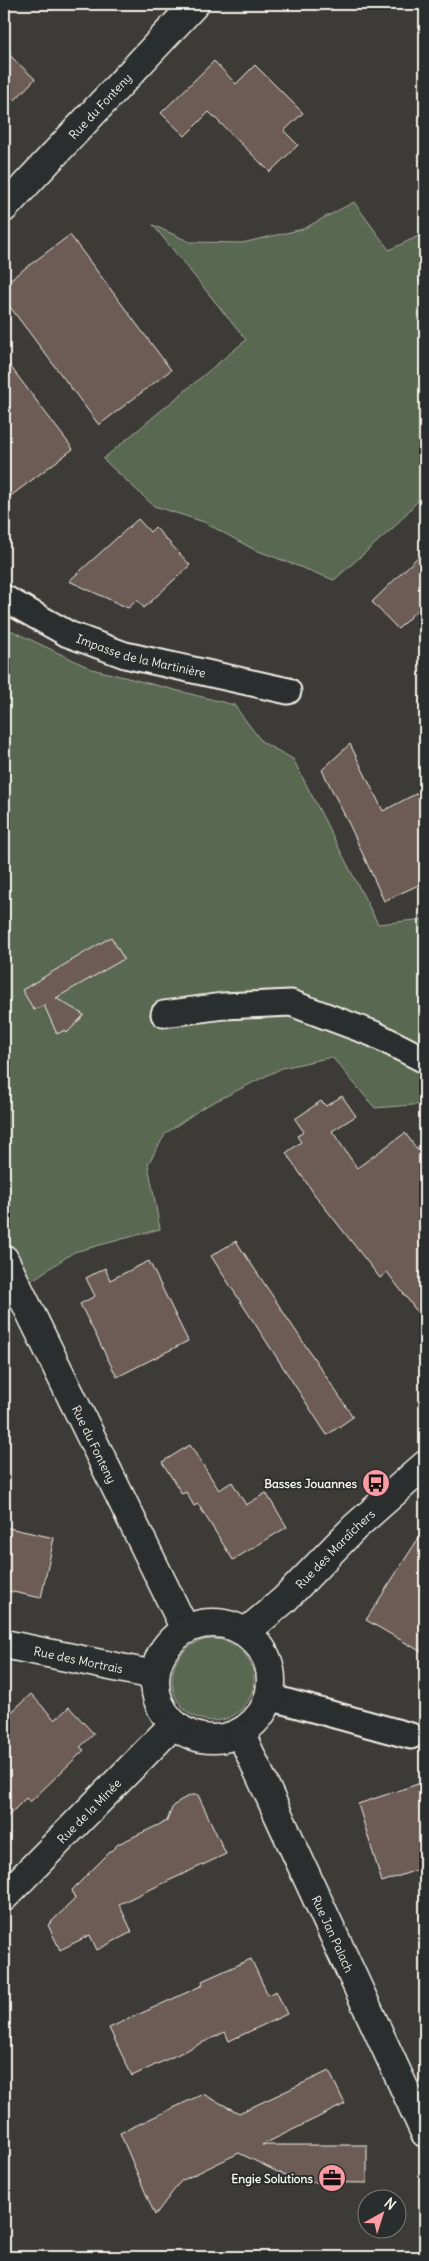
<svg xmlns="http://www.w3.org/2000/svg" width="429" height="2261" font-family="Delius,sans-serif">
<rect width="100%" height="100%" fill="#2a2d2e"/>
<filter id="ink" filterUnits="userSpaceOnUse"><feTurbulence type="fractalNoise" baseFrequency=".02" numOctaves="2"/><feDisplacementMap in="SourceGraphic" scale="10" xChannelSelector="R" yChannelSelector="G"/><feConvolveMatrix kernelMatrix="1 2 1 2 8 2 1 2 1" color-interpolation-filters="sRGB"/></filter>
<g filter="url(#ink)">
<g fill="#3e3b39" fill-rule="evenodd">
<polygon points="4,4 425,4 425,919 378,924 293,759 262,742 234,705 92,669 4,627"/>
<path d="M 332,1056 L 375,1108 L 425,1104 L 425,2257 L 4,2257 L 4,1299 L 74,1252 L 160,1229 L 148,1164 L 167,1133 L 202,1108 L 282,1068 ZM 366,2198 L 396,2198 L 396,2228 L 366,2228 Z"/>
</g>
<g fill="#596851" stroke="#a6ac9c">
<polygon points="354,202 389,250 425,233 425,493 393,528 334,580 253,549 204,522 154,506 103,459 246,340 153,225 190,242 242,243 303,229"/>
<polygon points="4,627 92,669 234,705 262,742 293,759 378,924 425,919 425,1104 375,1108 332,1057 282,1068 202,1108 166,1133 148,1164 160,1229 74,1252 4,1299"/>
<circle cx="213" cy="1680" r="41"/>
</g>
<g fill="#6c5b54" stroke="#f4f1e8">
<polygon points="4,50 35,79 14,101 4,91"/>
<polygon points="214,61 236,84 255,65 303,113 284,131 298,145 270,172 209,112 185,136 161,113"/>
<polygon points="70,235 171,370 99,425 4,299 4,284"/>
<polygon points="4,358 73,449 4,501"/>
<polygon points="138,519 150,532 155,527 190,565 144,608 137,600 128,608 69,581"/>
<polygon points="425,550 425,602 398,629 372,602"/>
<polygon points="350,744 383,811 425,789 425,882 384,901 350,826 322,770"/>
<polygon points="111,937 124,959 56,998 84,1015 67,1033 65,1030 57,1034 44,1005 34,1010 22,990"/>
<polygon points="342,1096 356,1116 332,1131 357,1168 405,1133 425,1160 425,1322 387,1272 380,1278 315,1195 286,1153 301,1142 297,1136 304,1132 295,1119 321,1101 326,1106"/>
<polygon points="236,1241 353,1417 327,1435 211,1256"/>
<polygon points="149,1261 188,1341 117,1377 80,1304 95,1296 86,1278 105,1268 110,1280"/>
<polygon points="190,1445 219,1490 232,1482 246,1505 266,1493 287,1527 233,1560 198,1504 194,1506 186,1492 182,1494 162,1462"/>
<polygon points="4,1527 54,1538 41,1598 4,1590"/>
<polygon points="425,1528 425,1654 366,1620"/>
<polygon points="31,1694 55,1720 69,1707 94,1734 80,1747 84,1750 30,1802 26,1798 4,1820 4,1719"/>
<polygon points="418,1784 425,1807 425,1867 382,1882 358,1804"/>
<polygon points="191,1795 198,1795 226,1854 119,1904 132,1932 97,1950 90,1935 60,1950 48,1925 75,1899 72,1890 118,1844 167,1821 172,1808 179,1801"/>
<polygon points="251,1959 268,1995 276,1991 287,2014 229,2041 225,2032 132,2076 109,2028 203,1985 202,1981"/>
<polygon points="329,2071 345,2104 262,2145 367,2145 367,2183 298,2182 239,2153 181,2181 155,2215 120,2133 203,2094 239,2113"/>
</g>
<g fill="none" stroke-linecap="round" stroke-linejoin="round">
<g stroke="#f4f1e8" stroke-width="29">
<g id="minor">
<path id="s1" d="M 4,598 L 68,634 L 125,655 L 288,691"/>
<polyline points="164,1014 223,1006 291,1003 374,1034 425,1060"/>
<polyline points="269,1697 411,1736"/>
</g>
</g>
<g stroke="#f4f1e8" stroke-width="31">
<g id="tertiary">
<path id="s2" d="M 4,208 L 195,4"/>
<path id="s3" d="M 4,1259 L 185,1629"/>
<circle cx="213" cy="1681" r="58"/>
<path id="s4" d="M 246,1632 L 284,1600 L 355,1527 L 425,1465"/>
<path id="s5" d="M 4,1644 L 154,1675"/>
<path id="s6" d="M 241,1734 L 425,2133"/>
<path id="s7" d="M 4,1897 L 174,1724"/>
</g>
</g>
<use href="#minor" stroke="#2a2d2e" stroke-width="25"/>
<use href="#tertiary" stroke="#2a2d2e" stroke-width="28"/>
</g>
</g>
<defs>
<g id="bus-disc" transform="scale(1.4375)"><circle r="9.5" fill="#ff9aa2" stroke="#2a2d2e"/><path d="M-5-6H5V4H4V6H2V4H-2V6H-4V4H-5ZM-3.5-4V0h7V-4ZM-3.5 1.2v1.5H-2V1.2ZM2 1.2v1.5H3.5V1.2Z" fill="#111"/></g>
<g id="office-disc" transform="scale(1.4375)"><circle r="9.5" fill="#ff9aa2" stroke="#2a2d2e"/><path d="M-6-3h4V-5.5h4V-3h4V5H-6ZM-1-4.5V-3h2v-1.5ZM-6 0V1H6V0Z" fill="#111"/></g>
</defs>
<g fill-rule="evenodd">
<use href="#bus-disc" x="376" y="1483"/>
<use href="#office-disc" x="332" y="2178"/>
</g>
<g text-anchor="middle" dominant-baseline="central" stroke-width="4" stroke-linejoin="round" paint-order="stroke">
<g font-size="12" fill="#f4f1e8" stroke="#2a2d2e">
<text stroke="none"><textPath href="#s2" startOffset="140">Rue du Fonteny</textPath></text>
<text stroke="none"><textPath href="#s1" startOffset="150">Impasse de la Martinière</textPath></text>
<text stroke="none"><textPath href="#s3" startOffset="206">Rue du Fonteny</textPath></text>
<text stroke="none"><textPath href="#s4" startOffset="122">Rue des Maraîchers</textPath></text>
<text stroke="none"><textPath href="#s5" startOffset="76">Rue des Mortrais</textPath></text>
<text stroke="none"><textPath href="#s7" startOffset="121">Rue de la Minée</textPath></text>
<text stroke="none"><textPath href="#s6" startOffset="220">Rue Jan Palach</textPath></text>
</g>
<g font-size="12" font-weight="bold" fill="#f4f1e8" stroke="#2a2d2e" text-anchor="end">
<text x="357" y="1483">Basses Jouannes</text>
<text x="313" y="2178">Engie Solutions</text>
</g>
</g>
<rect width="429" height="2261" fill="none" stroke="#2a2d2e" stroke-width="20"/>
<rect x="10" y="10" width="409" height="2241" fill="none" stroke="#f4f1e8" stroke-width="2" filter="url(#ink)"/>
<g transform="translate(382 2214) rotate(39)"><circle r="24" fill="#2a2d2e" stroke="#7b7b78"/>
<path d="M0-4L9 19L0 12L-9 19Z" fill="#ff9aa2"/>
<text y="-8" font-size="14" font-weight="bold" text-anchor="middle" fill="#f4f1e8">N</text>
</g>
</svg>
